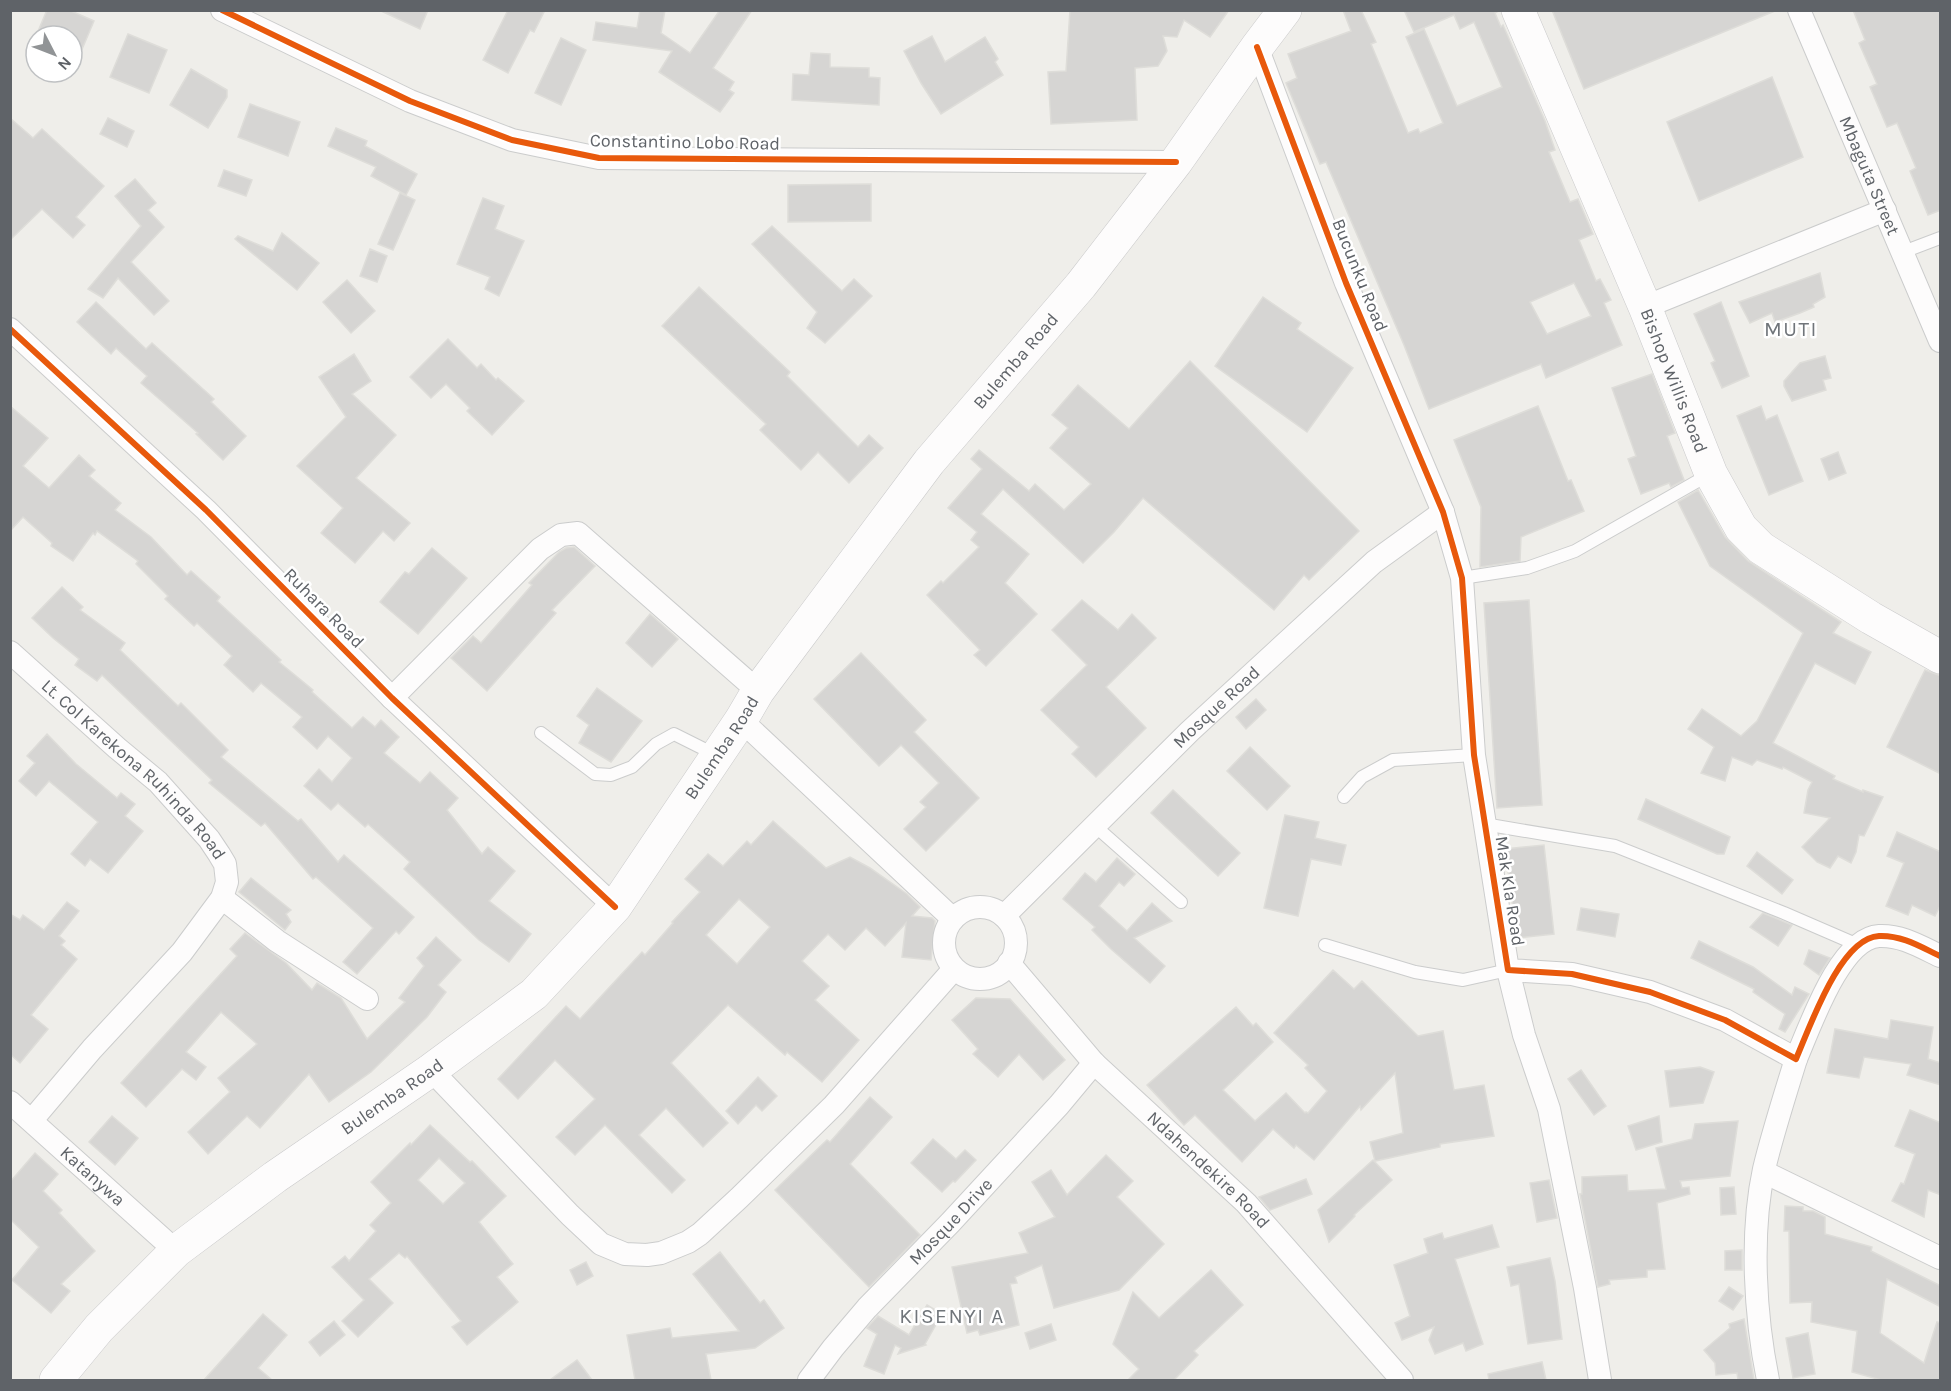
<svg xmlns="http://www.w3.org/2000/svg" width="1951" height="1391" font-family="Karla,sans-serif">
<rect width="100%" height="100%" fill="#efeeea"/>
<g fill="#d6d5d3" stroke="#deddd9" stroke-width="1.5" fill-rule="evenodd">
<polygon points="47,10 69,10 94,21 72,73 72,36 36,36"/>
<polygon points="379,10 428,10 420,29"/>
<polygon points="508,10 545,10 534,32 530,30 508,73 483,60"/>
<polygon points="640,10 665,10 661,33 690,53 720,10 752,10 713,68 734,82 729,90 734,93 720,112 659,72 672,51 593,40 596,22 637,28"/>
<polygon points="1070,10 1229,10 1210,37 1184,20 1177,37 1163,36 1167,51 1158,66 1135,68 1137,120 1051,124 1048,72 1066,71"/>
<path d="M 1343,10 L 1361,10 L 1376,42 L 1371,44 L 1408,133 L 1418,129 L 1420,133 L 1443,123 L 1406,37 L 1424,29 L 1457,106 L 1502,87 L 1474,22 L 1460,29 L 1454,15 L 1414,32 L 1404,10 L 1500,10 L 1495,13 L 1501,27 L 1503,25 L 1545,121 L 1555,150 L 1549,152 L 1570,202 L 1578,199 L 1593,234 L 1579,240 L 1596,281 L 1600,279 L 1611,300 L 1604,303 L 1622,345 L 1546,378 L 1541,364 L 1429,409 L 1404,345 L 1326,162 L 1320,164 L 1286,83 L 1297,78 L 1288,54 L 1351,31 ZM 1574,283 L 1591,316 L 1547,334 L 1530,302 Z"/>
<polygon points="1552,10 1775,10 1775,11 1584,89"/>
<polygon points="1853,10 1941,10 1941,210 1928,215 1910,171 1916,168 1897,123 1887,127 1870,87 1877,84 1859,43 1865,40"/>
<polygon points="128,34 167,50 149,93 110,77"/>
<polygon points="932,36 945,62 985,37 998,59 995,62 1003,75 941,114 921,83 904,51"/>
<polygon points="561,38 586,50 561,105 535,93"/>
<polygon points="811,53 830,54 830,67 869,68 869,77 880,78 879,105 792,100 793,74 809,75"/>
<polygon points="191,69 227,90 227,97 208,128 170,105"/>
<polygon points="1772,77 1803,157 1699,201 1667,122"/>
<polygon points="250,104 300,122 288,156 238,137"/>
<polygon points="10,118 33,138 42,129 104,186 76,217 85,225 73,238 42,209 10,240"/>
<polygon points="108,118 134,131 127,147 100,134"/>
<polygon points="336,128 367,141 365,146 417,174 406,195 371,176 376,167 328,146"/>
<polygon points="224,170 252,180 246,196 218,186"/>
<polygon points="135,179 156,203 148,210 164,227 131,262 169,301 154,315 118,278 103,298 88,289 141,226 115,196"/>
<polygon points="871,184 871,221 788,222 788,185"/>
<polygon points="400,193 415,200 393,250 378,244"/>
<polygon points="483,198 504,206 495,229 524,241 499,296 485,289 490,277 457,264"/>
<polygon points="772,226 842,291 854,279 872,296 825,343 807,328 817,312 752,244"/>
<polygon points="282,233 319,263 297,290 235,239 238,236 273,251"/>
<polygon points="370,249 387,256 377,282 360,276"/>
<polygon points="1820,273 1825,297 1813,304 1814,307 1800,313 1775,322 1772,313 1750,323 1739,302"/>
<polygon points="347,280 375,311 351,333 323,302"/>
<polygon points="699,287 790,372 787,376 858,447 869,435 883,448 849,483 818,452 801,470 760,430 766,424 662,326"/>
<polygon points="1263,297 1301,323 1297,329 1353,368 1307,432 1215,366"/>
<polygon points="96,302 146,349 152,343 214,399 211,402 246,436 223,460 196,434 198,433 141,383 147,376 116,348 111,354 77,322"/>
<polygon points="1721,302 1749,376 1722,388 1711,363 1715,361 1694,314"/>
<polygon points="448,339 477,368 481,364 496,380 498,378 524,401 492,435 467,411 470,408 446,384 431,398 410,377"/>
<polygon points="354,354 371,381 352,394 396,435 356,478 410,523 394,541 383,531 355,563 321,533 343,508 297,466 346,417 319,377"/>
<polygon points="1825,356 1831,378 1823,380 1826,390 1792,401 1784,386 1784,381 1800,363"/>
<polygon points="1190,361 1359,531 1309,580 1304,575 1274,610 1143,498 1114,532 1083,563 1003,489 981,514 1029,554 1005,583 1037,614 986,666 974,655 980,650 927,595 941,581 943,583 979,547 971,540 977,532 948,508 982,469 971,459 979,450 1029,491 1035,484 1064,510 1091,484 1050,448 1068,428 1052,415 1078,385 1129,429"/>
<polygon points="1652,374 1675,433 1667,436 1684,480 1671,487 1669,483 1641,494 1628,459 1636,456 1612,388"/>
<polygon points="10,406 48,438 23,466 49,488 79,455 95,470 89,476 121,503 115,510 151,537 187,575 191,571 220,597 217,601 281,660 279,662 313,690 312,692 352,728 363,717 375,727 381,720 399,737 384,753 420,783 430,772 458,798 447,810 482,854 488,847 515,871 489,901 531,934 509,962 479,940 404,869 410,862 368,824 365,827 338,803 331,810 304,786 319,769 332,782 352,758 328,736 317,749 293,727 302,717 261,683 253,692 224,665 232,656 197,623 194,626 165,599 168,596 136,564 138,561 97,531 95,535 93,533 73,561 51,546 52,543 23,517 10,531"/>
<polygon points="1538,406 1568,481 1571,480 1584,511 1521,537 1520,561 1480,567 1481,507 1454,440"/>
<polygon points="1761,406 1766,420 1777,415 1803,481 1769,495 1737,416"/>
<polygon points="1838,452 1846,473 1829,480 1821,459"/>
<polygon points="1698,490 1725,537 1748,561 1841,622 1833,633 1871,652 1855,684 1815,663 1773,743 1835,776 1833,779 1863,792 1863,790 1883,797 1864,836 1859,835 1856,852 1851,863 1838,856 1830,868 1817,862 1802,847 1830,818 1804,813 1808,790 1812,782 1783,767 1782,769 1757,760 1752,765 1732,757 1725,781 1701,773 1714,747 1688,729 1702,709 1741,736 1757,721 1803,633 1710,566 1678,502"/>
<polygon points="574,547 595,566 552,610 556,613 487,691 451,658 473,636 481,643 532,585 529,583 559,552 566,548"/>
<polygon points="432,548 467,578 418,634 380,602 405,572 409,574"/>
<polygon points="62,587 83,607 80,610 125,643 120,650 178,706 181,703 228,750 221,757 298,821 301,819 338,862 344,855 414,917 399,934 396,931 357,974 343,962 373,928 316,877 313,879 265,823 261,826 209,783 212,780 102,675 97,681 75,665 79,659 53,638 32,618"/>
<polygon points="1082,600 1118,630 1132,614 1156,638 1106,687 1146,728 1096,777 1072,754 1079,747 1041,710 1087,665 1052,630"/>
<polygon points="1529,600 1542,805 1497,808 1484,603"/>
<polygon points="650,614 678,639 652,667 626,643"/>
<polygon points="861,653 926,720 914,732 979,798 926,851 904,829 926,807 920,802 939,783 901,745 879,766 814,699"/>
<polygon points="1925,670 1941,676 1941,774 1887,747"/>
<polygon points="597,688 642,721 611,762 579,743 589,725 577,716"/>
<polygon points="1256,699 1266,710 1246,729 1236,717"/>
<polygon points="47,734 76,764 117,798 121,793 135,804 125,816 143,831 108,873 90,859 85,866 71,854 98,822 49,781 36,796 19,781 35,763 27,756"/>
<polygon points="1250,747 1290,786 1267,810 1227,771"/>
<polygon points="1173,790 1240,853 1218,876 1151,813"/>
<polygon points="1646,799 1730,837 1724,854 1717,854 1638,819"/>
<polygon points="1285,815 1319,822 1315,838 1346,845 1341,865 1311,859 1298,916 1264,908"/>
<path d="M 773,821 L 826,868 L 850,857 L 870,868 L 907,894 L 920,907 L 912,916 L 932,918 L 935,921 L 931,960 L 902,957 L 906,923 L 885,946 L 866,928 L 845,950 L 828,934 L 802,961 L 829,986 L 815,1000 L 859,1040 L 822,1082 L 787,1052 L 785,1055 L 728,1005 L 671,1063 L 728,1123 L 703,1147 L 666,1108 L 639,1135 L 685,1180 L 672,1193 L 605,1125 L 575,1155 L 556,1137 L 595,1099 L 555,1060 L 518,1099 L 498,1079 L 566,1006 L 580,1019 L 642,952 L 645,955 L 673,923 L 672,922 L 700,892 L 685,879 L 708,854 L 723,866 L 747,841 L 751,845 ZM 739,899 L 770,927 L 737,964 L 706,935 Z"/>
<polygon points="1897,832 1941,852 1941,904 1935,916 1912,905 1908,915 1886,906 1904,863 1887,856"/>
<polygon points="1544,845 1554,934 1517,938 1505,849"/>
<polygon points="1757,852 1793,880 1782,894 1747,866"/>
<polygon points="1117,858 1135,874 1124,886 1119,882 1099,906 1127,931 1152,903 1172,921 1134,938 1165,966 1150,983 1111,949 1092,930 1095,927 1063,899 1085,873 1096,882"/>
<polygon points="251,878 291,910 286,914 291,922 285,930 239,892"/>
<polygon points="67,902 79,911 59,936 65,941 61,945 77,959 31,1015 48,1029 20,1063 10,1054 10,914 20,920 23,915 44,930"/>
<polygon points="1581,908 1619,914 1615,937 1577,930"/>
<polygon points="1763,913 1792,925 1778,946 1750,927"/>
<polygon points="245,933 286,963 312,990 317,983 341,998 367,1039 405,1002 399,998 424,966 417,958 436,937 461,960 438,985 446,992 427,1017 371,1072 329,1102 309,1074 260,1128 247,1116 208,1154 188,1132 230,1092 218,1078 257,1044 221,1012 186,1052 206,1067 196,1080 182,1069 146,1107 121,1083 237,956 230,949"/>
<polygon points="1699,941 1753,967 1792,995 1795,987 1809,994 1785,1032 1779,1029 1785,1014 1753,992 1754,989 1691,958"/>
<polygon points="1809,950 1830,958 1819,975 1804,964"/>
<polygon points="1333,970 1354,989 1362,981 1418,1036 1443,1031 1454,1090 1484,1085 1494,1136 1440,1144 1440,1147 1375,1161 1370,1142 1403,1133 1395,1073 1361,1110 1360,1106 1314,1160 1296,1145 1294,1148 1273,1129 1242,1162 1195,1115 1184,1125 1147,1085 1236,1007 1253,1026 1256,1023 1273,1042 1223,1090 1255,1121 1286,1093 1305,1113 1306,1112 1308,1113 1327,1091 1305,1068 1308,1065 1274,1033"/>
<polygon points="976,998 1010,999 1065,1060 1043,1080 1019,1054 998,1077 973,1054 978,1049 952,1020"/>
<polygon points="1891,1020 1933,1027 1928,1059 1941,1063 1941,1085 1907,1075 1911,1064 1864,1057 1859,1078 1827,1073 1835,1029 1888,1039"/>
<polygon points="1700,1067 1714,1072 1703,1103 1670,1107 1665,1071"/>
<polygon points="1581,1070 1606,1106 1594,1115 1568,1079"/>
<polygon points="758,1077 777,1096 762,1111 756,1105 738,1124 726,1111"/>
<polygon points="870,1097 892,1117 850,1164 920,1235 869,1287 775,1190 827,1140 830,1142"/>
<polygon points="1910,1110 1941,1123 1941,1195 1928,1190 1924,1217 1892,1201 1901,1183 1904,1184 1915,1154 1895,1146"/>
<polygon points="112,1116 138,1138 115,1165 89,1142"/>
<polygon points="1659,1116 1662,1142 1636,1150 1628,1126"/>
<polygon points="1738,1121 1730,1176 1680,1181 1682,1188 1689,1187 1690,1194 1657,1203 1665,1269 1647,1270 1647,1277 1609,1280 1610,1284 1598,1287 1580,1194 1582,1194 1582,1177 1627,1175 1628,1191 1666,1189 1656,1148 1692,1139 1695,1124"/>
<path d="M 430,1125 L 470,1162 L 472,1161 L 506,1196 L 479,1222 L 513,1264 L 497,1277 L 518,1302 L 467,1345 L 452,1327 L 461,1321 L 407,1256 L 405,1258 L 399,1253 L 369,1279 L 393,1303 L 358,1337 L 342,1321 L 364,1300 L 332,1267 L 345,1256 L 349,1261 L 376,1231 L 370,1225 L 391,1203 L 371,1182 L 410,1143 L 411,1145 ZM 439,1158 L 465,1183 L 443,1204 L 418,1180 Z"/>
<polygon points="933,1139 956,1159 965,1150 976,1160 955,1182 953,1181 942,1192 911,1163"/>
<polygon points="35,1153 58,1174 43,1191 62,1210 59,1213 95,1251 61,1284 70,1291 51,1313 12,1280 39,1247 10,1219 10,1182"/>
<polygon points="1106,1155 1133,1181 1117,1197 1164,1244 1119,1290 1054,1308 1042,1265 1015,1277 1017,1283 1010,1284 1019,1325 980,1335 978,1330 967,1333 952,1267 1028,1253 1019,1233 1055,1217 1032,1182 1051,1170 1067,1195"/>
<polygon points="1373,1160 1392,1180 1354,1215 1355,1216 1329,1242 1318,1210"/>
<polygon points="1306,1179 1312,1194 1270,1210 1259,1197"/>
<polygon points="1549,1180 1557,1218 1537,1222 1530,1183"/>
<polygon points="1734,1187 1736,1214 1721,1215 1720,1188"/>
<polygon points="1785,1206 1803,1207 1803,1211 1813,1211 1825,1217 1825,1234 1872,1247 1871,1251 1941,1286 1941,1307 1887,1279 1880,1333 1924,1363 1937,1322 1941,1323 1941,1380 1881,1380 1852,1372 1857,1331 1811,1322 1812,1302 1790,1303 1789,1231 1784,1231"/>
<polygon points="1492,1225 1499,1247 1455,1259 1483,1344 1466,1351 1463,1343 1435,1354 1429,1340 1434,1327 1402,1340 1395,1323 1410,1316 1394,1265 1428,1253 1424,1239 1442,1233 1444,1239"/>
<polygon points="1742,1250 1742,1270 1725,1270 1725,1251"/>
<polygon points="720,1252 760,1303 764,1300 784,1328 755,1348 706,1354 711,1380 635,1380 627,1335 670,1328 672,1338 739,1331 693,1274"/>
<polygon points="1550,1258 1555,1281 1562,1339 1528,1344 1519,1284 1511,1286 1507,1267"/>
<polygon points="586,1262 593,1276 577,1285 570,1270"/>
<polygon points="1211,1270 1243,1305 1194,1351 1198,1355 1174,1380 1128,1380 1139,1369 1113,1344 1133,1292 1159,1318"/>
<polygon points="1729,1287 1743,1296 1733,1310 1719,1301"/>
<polygon points="927,1305 942,1314 925,1344 926,1345 898,1354 901,1348 895,1345 884,1374 864,1366 877,1334 867,1328 878,1316 909,1335"/>
<polygon points="263,1314 287,1335 258,1368 272,1380 204,1380"/>
<polygon points="1744,1319 1754,1380 1738,1380 1737,1373 1716,1375 1715,1363 1704,1350 1730,1328 1729,1324"/>
<polygon points="334,1321 345,1335 320,1356 309,1342"/>
<polygon points="1051,1324 1056,1340 1030,1349 1025,1333"/>
<polygon points="1808,1333 1815,1374 1793,1378 1786,1338"/>
<polygon points="577,1360 592,1380 550,1380"/>
<polygon points="1542,1362 1546,1380 1489,1380 1488,1374"/>
</g>
<g fill="none" stroke-linecap="round" stroke-linejoin="round">
<g stroke="#cbcccc" stroke-width="14">
<g id="lane">
<polyline points="1903,252 1940,238"/>
<polyline points="1462,578 1527,568 1575,551 1710,474"/>
<polyline points="541,733 595,774 611,775 632,767 656,744 674,734 716,755"/>
<polyline points="1344,797 1362,777 1393,760 1474,755"/>
<polyline points="1484,824 1615,846 1784,913 1858,945"/>
<polyline points="1095,826 1181,902"/>
<polyline points="1325,945 1415,972 1463,980 1508,970"/>
</g>
</g>
<g stroke="#cbcccc" stroke-width="24">
<g id="street">
<polyline points="222,10 410,101 512,140 599,158 1176,162"/>
<path id="s1" d="M 1799,10 L 1940,341"/>
<path d="M 1257,47 L 1346,283 L 1443,512 L 1462,578 L 1474,755 L 1508,970 L 1572,974 L 1650,992 L 1725,1020 L 1796,1059 C 1810,1027 1840,938 1879,936 C 1902,935 1921,947 1940,956"/>
<polyline points="1645,307 1885,210"/>
<polyline points="10,329 206,510 392,698 615,907"/>
<path id="s2" d="M 10,652 L 117,748 L 158,782 L 209,839 L 219,854 L 225,864 L 227,882 L 222,898 L 182,952 L 92,1049 L 32,1120"/>
<polyline points="392,698 540,549 561,535 578,533 758,691"/>
<polyline points="741,720 953,919"/>
<polyline points="222,898 277,941 367,999"/>
<circle cx="980" cy="943" r="36"/>
<path id="s3" d="M 1004,916 L 1190,731 L 1374,562 L 1443,512"/>
<path id="s4" d="M 1009,963 L 1094,1063 L 1246,1203 L 1402,1380"/>
<polyline points="1508,970 1524,1035 1549,1109 1585,1288 1600,1380"/>
<polyline points="431,1070 570,1215 601,1244 625,1254 647,1255 661,1253 688,1242 700,1234 739,1198 834,1105 954,969"/>
<path id="s5" d="M 10,1102 L 176,1251"/>
<polyline points="1764,1172 1940,1258"/>
<path id="s6" d="M 809,1380 L 833,1348 L 867,1308 L 950,1223 L 1059,1105 L 1094,1063"/>
<path d="M 1768,1380 C 1755,1316 1750,1234 1764,1169 C 1773,1132 1785,1095 1796,1059"/>
</g>
</g>
<g stroke="#cacacb" stroke-width="34">
<g id="secondary">
<path id="s7" d="M 1518,10 L 1645,307 L 1711,474 L 1741,528 L 1761,548 L 1871,618 L 1940,657"/>
<path id="s8" d="M 56,1380 L 99,1328 L 176,1251 L 275,1177 L 431,1070 L 534,994 L 615,907 L 741,720 L 758,691 L 929,462 L 1081,285 L 1176,162 L 1257,47 L 1285,10"/>
</g>
</g>
<use href="#lane" stroke="#fdfcfc" stroke-width="12"/>
<use href="#street" stroke="#fdfcfc" stroke-width="22"/>
<use href="#secondary" stroke="#fdfcfc" stroke-width="33"/>
<g stroke="#fff" stroke-width="10">
<g id="cycleway">
<polyline points="222,10 410,101 512,140 599,158 1176,162"/>
<path d="M 1257,47 L 1346,283 L 1443,512 L 1462,578 L 1474,755 L 1508,970 L 1572,974 L 1650,992 L 1725,1020 L 1796,1059 C 1810,1027 1840,938 1879,936 C 1902,935 1921,947 1940,956"/>
<polyline points="10,329 206,510 392,698 615,907"/>
</g>
</g>
<use href="#cycleway" stroke="#e8590c" stroke-width="6"/>
</g>
<g text-anchor="middle" dominant-baseline="central" stroke-width="5" stroke-linejoin="round" paint-order="stroke">
<g font-size="18" fill="#5f6368" stroke="#fff">
<text transform="translate(685 142) rotate(1)">Constantino Lobo Road</text>
<text stroke="none"><textPath href="#s1" startOffset="180">Mbaguta Street</textPath></text>
<text transform="translate(1360 275) rotate(68)">Bucunku Road</text>
<text stroke="none"><textPath href="#s8" startOffset="1414">Bulemba Road</textPath></text>
<text stroke="none"><textPath href="#s7" startOffset="402">Bishop Willis Road</textPath></text>
<text transform="translate(324 608) rotate(45)">Ruhara Road</text>
<text stroke="none"><textPath href="#s3" startOffset="298">Mosque Road</textPath></text>
<text stroke="none"><textPath href="#s8" startOffset="928">Bulemba Road</textPath></text>
<text stroke="none"><textPath href="#s2" startOffset="171">Lt. Col Karekona Ruhinda Road</textPath></text>
<text transform="translate(1510 891) rotate(81)">Mak Kla Road</text>
<text stroke="none"><textPath href="#s8" startOffset="442">Bulemba Road</textPath></text>
<text stroke="none"><textPath href="#s4" startOffset="288">Ndahendekire Road</textPath></text>
<text stroke="none"><textPath href="#s5" startOffset="111">Katanywa</textPath></text>
<text stroke="none"><textPath href="#s6" startOffset="213">Mosque Drive</textPath></text>
</g>
<g font-size="21" letter-spacing="1.5" fill="#70757a" stroke="#fff">
<text x="1791" y="329">MUTI</text>
<text x="952" y="1316">KISENYI A</text>
</g>
</g>
<rect width="1951" height="1391" fill="none" stroke="#5f6368" stroke-width="24"/>
<g transform="translate(54 54) rotate(132)"><circle r="28" fill="#ffffff" stroke="#bfc1c3" stroke-width="1.5"/>
<path d="M0-4.5L10 22L0 15L-10 22Z" fill="#919496"/>
<text y="-9" font-size="16" font-weight="bold" text-anchor="middle" fill="#5f6368">N</text>
</g>
</svg>
